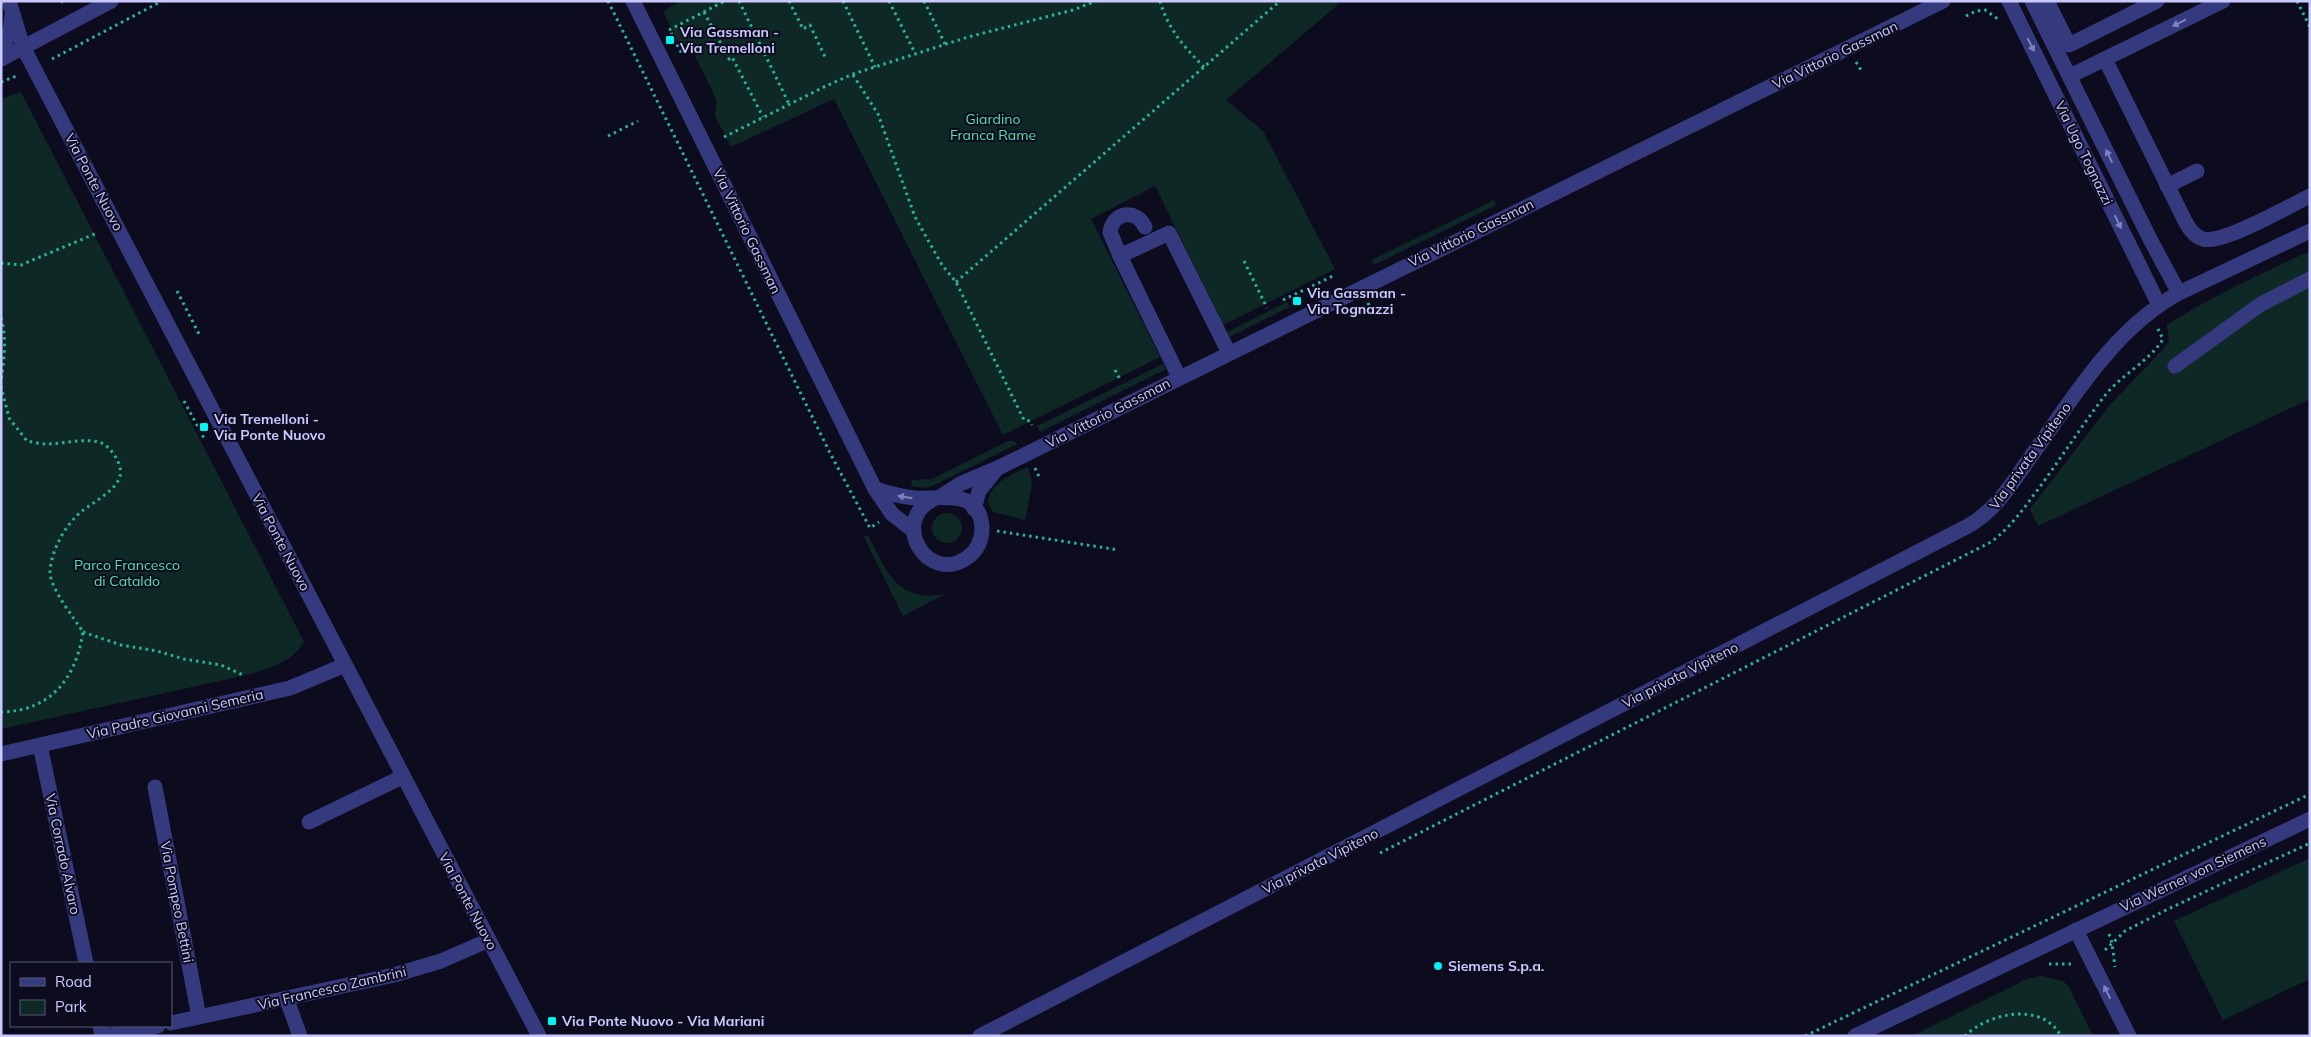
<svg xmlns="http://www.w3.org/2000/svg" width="2311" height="1037" font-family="Mulish,sans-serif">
<rect width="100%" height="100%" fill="#0d0c1f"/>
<g fill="#0e2925">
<polygon points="682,1 1342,1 1226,100 1263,131 1335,269 1223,325 1155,186 1091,219 1160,357 1003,435 834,99 731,147 715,116 717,101 691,47 677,40 663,11"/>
<path d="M 21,92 L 304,642 C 293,661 272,667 251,674 L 1,729 L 1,99 Z"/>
<polygon points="1494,200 1496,205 1374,265 1372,260"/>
<path d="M 2310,251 L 2310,399 L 2038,526 L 2030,509 L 2110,405 L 2164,348 L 2169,341 L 2167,325 C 2212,296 2261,274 2310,251 Z"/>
<polygon points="1287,302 1290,307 1229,337 1227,332"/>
<polygon points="1163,364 1166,369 1040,432 1037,426"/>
<polygon points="1008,441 1014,441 1017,444 932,486 924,488 911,486 912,480 932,479"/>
<path d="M 1028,467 L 1032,484 L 1025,520 L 993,512 L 988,503 C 989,483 1012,474 1028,467 Z"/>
<circle cx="947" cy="528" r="15"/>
<path d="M 868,535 C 885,570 898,604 945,594 L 903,616 L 864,537 Z"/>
<polygon points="2310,858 2310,979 2223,1020 2174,921"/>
<polygon points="2041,976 2063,981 2069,987 2093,1036 1912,1036 2027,979"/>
</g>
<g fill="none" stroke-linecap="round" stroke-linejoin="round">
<g stroke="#2ab39c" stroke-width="3" stroke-dasharray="2.5 4" stroke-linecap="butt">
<polyline points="61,1 66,4"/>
<polyline points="608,1 830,453 870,528 879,522"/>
<polyline points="739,1 789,104"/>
<polyline points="789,1 803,29 810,25 826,59"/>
<polyline points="843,1 875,67"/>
<polyline points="889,1 915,53"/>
<polyline points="924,1 945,44"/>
<path d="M 1160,1 C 1168,29 1184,47 1204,67"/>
<polyline points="2297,1 2310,27"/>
<polyline points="704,12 729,59 732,57 763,117"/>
<polyline points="1966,16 1976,11 1985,10 1998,19"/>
<polyline points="669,30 725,1"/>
<polyline points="671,33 682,54"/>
<polyline points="52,59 162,1"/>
<polyline points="1856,62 1861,70"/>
<polyline points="853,75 878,114 915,217 942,265 956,282 1024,420 1030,421 1032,425"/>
<polyline points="1,82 19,75"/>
<polyline points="608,136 638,121"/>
<polyline points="724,137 826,86 853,74 968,37 1073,10 1096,1"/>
<polyline points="1244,261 1267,308"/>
<polyline points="1,263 21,265 97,233"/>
<polyline points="956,282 1280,1"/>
<polyline points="177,291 199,334"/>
<polyline points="1283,300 1335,275"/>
<polyline points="1368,303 1372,312"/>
<path d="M 1,318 C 7,338 4,361 1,381"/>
<polyline points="1115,370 1121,381"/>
<path d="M 1,386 L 9,418 L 27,441 C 33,442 40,444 46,444 C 64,444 80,438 99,442 C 110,445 123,464 120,476 C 116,491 93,502 81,512 C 65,525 51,551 50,572 C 50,588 74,618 83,632 C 76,678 51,711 1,712"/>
<polyline points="184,401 205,440"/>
<polyline points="1035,468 1040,479"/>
<polyline points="997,531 1119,550"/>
<polyline points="83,632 121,645 157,651 184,659 221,665 243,675"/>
<path d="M 1380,853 L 1991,542 C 2011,527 2024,508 2039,488 C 2061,458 2081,427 2103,398 C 2120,375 2149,362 2163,339 L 2158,329"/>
<polyline points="2109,934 2112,943 2115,967"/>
<polyline points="2105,950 2125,931 2168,909 2310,843"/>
<polyline points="2049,964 2075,964"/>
<polyline points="1805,1036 2310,794"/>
<path d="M 1965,1036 C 1988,1013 2042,1001 2061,1036"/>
</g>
<g stroke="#353a7f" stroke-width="15">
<polyline points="9,1 23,47 539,1036"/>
<polyline points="633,1 875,489 892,514 914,531"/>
<polyline points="2009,1 2159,305"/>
<polyline points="2032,1 2150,239 2179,293"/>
<polyline points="2047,1 2069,45 2157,1"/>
<polyline points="1,52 10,31 12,15"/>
<polyline points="1,59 111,1"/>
<path d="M 2105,59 L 2186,223 C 2190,230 2195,237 2203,239 C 2222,245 2289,206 2310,196"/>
<polyline points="2070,76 2223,1"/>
<polyline points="2167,186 2197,171"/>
<path d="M 1120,256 L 1110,232 C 1113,212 1136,208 1145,227"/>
<polyline points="2175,366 2261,304 2310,279"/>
<polyline points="1179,377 1120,256 1169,233 1229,353"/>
<path d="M 875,489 C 888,493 901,497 915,498 C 940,500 979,487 982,527 C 982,539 978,550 968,557 C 928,587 887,519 936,498"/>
<polyline points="940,497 960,484 1000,467 1943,1"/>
<polyline points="974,509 979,491 995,471"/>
<polyline points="40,745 86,963"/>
<polyline points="1,754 290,688 345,665"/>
<polyline points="155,787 199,1017"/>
<polyline points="309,822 402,777"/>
<polyline points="2076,930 2129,1036"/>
<polyline points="287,1000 300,1036"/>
<polyline points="171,1023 394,975 441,961 489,940"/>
<polyline points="100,1026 102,1036"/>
<polyline points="108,1036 158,1026"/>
<path d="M 980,1036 L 1968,526 C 1996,510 2011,485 2029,459 C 2072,400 2113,329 2179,293 L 2310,231"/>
<polyline points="1855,1036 2310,819"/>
</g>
</g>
<defs><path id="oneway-solid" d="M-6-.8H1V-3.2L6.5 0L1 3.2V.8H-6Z" transform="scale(1.25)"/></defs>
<g fill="#8082bf">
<use href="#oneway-solid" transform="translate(2179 23) rotate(154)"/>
<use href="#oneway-solid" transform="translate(2031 45) rotate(64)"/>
<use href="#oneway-solid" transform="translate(2109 156) rotate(-116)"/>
<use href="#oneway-solid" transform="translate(2118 222) rotate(64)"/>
<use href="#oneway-solid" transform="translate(905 497) rotate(-171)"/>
<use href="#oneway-solid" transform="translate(2107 992) rotate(-116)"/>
</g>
<g fill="#00f4f2" stroke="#0d0c1f" stroke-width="2">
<rect x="665" y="35" width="10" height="10" rx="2.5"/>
<rect x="1292" y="296" width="10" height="10" rx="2.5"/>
<rect x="199" y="422" width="10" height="10" rx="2.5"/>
<circle cx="1438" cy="966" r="5"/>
<rect x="547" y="1016" width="10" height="10" rx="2.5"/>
</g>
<g text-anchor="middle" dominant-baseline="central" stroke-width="4" stroke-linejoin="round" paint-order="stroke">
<g font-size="14" font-weight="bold" fill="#cac9ff" stroke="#0d0c1f" text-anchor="start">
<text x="680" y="32">Via Gassman -<tspan x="680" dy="16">Via Tremelloni</tspan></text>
<text x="1307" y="293">Via Gassman -<tspan x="1307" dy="16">Via Tognazzi</tspan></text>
<text x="214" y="419">Via Tremelloni -<tspan x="214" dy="16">Via Ponte Nuovo</tspan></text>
<text x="1448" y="966">Siemens S.p.a.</text>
<text x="562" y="1021">Via Ponte Nuovo - Via Mariani</text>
</g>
<g font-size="14" fill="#cac9ff" stroke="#0d0c1f">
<text transform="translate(1835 55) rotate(-26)">Via Vittorio Gassman</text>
<text transform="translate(2084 153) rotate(64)">Via Ugo Tognazzi</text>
<text transform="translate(94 182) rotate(62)">Via Ponte Nuovo</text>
<text transform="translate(747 231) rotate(64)">Via Vittorio Gassman</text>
<text transform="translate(1471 233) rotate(-26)">Via Vittorio Gassman</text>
<text transform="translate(1108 413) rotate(-27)">Via Vittorio Gassman</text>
<text transform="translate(2030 456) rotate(-54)">Via privata Vipiteno</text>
<text transform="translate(281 542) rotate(62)">Via Ponte Nuovo</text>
<text transform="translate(1680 675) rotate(-27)">Via privata Vipiteno</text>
<text transform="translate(175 714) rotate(-13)">Via Padre Giovanni Semeria</text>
<text transform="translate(63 854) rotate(78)">Via Corrado Alvaro</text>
<text transform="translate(1320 861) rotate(-27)">Via privata Vipiteno</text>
<text transform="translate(2193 874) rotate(-25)">Via Werner von Siemens</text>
<text transform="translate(468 901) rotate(62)">Via Ponte Nuovo</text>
<text transform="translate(177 902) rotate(79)">Via Pompeo Bettini</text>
<text transform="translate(332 988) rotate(-13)">Via Francesco Zambrini</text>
</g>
<g font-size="14" fill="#53e2ae" stroke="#0d0c1f">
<text x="993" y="119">Giardino<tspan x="993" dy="16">Franca Rame</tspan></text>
<text x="127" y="565">Parco Francesco<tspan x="127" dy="16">di Cataldo</tspan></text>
</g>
</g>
<rect width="2311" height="1037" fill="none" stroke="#cac9ff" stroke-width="5"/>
<rect x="10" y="962" width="162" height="65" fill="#0d0c1f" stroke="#595879"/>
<rect x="20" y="978" width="25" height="8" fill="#353a7f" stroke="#595879"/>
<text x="55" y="987" font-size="15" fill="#cac9ff">Road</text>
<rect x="20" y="1000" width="25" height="15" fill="#0e2925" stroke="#595879"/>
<text x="55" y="1012" font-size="15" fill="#cac9ff">Park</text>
</svg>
